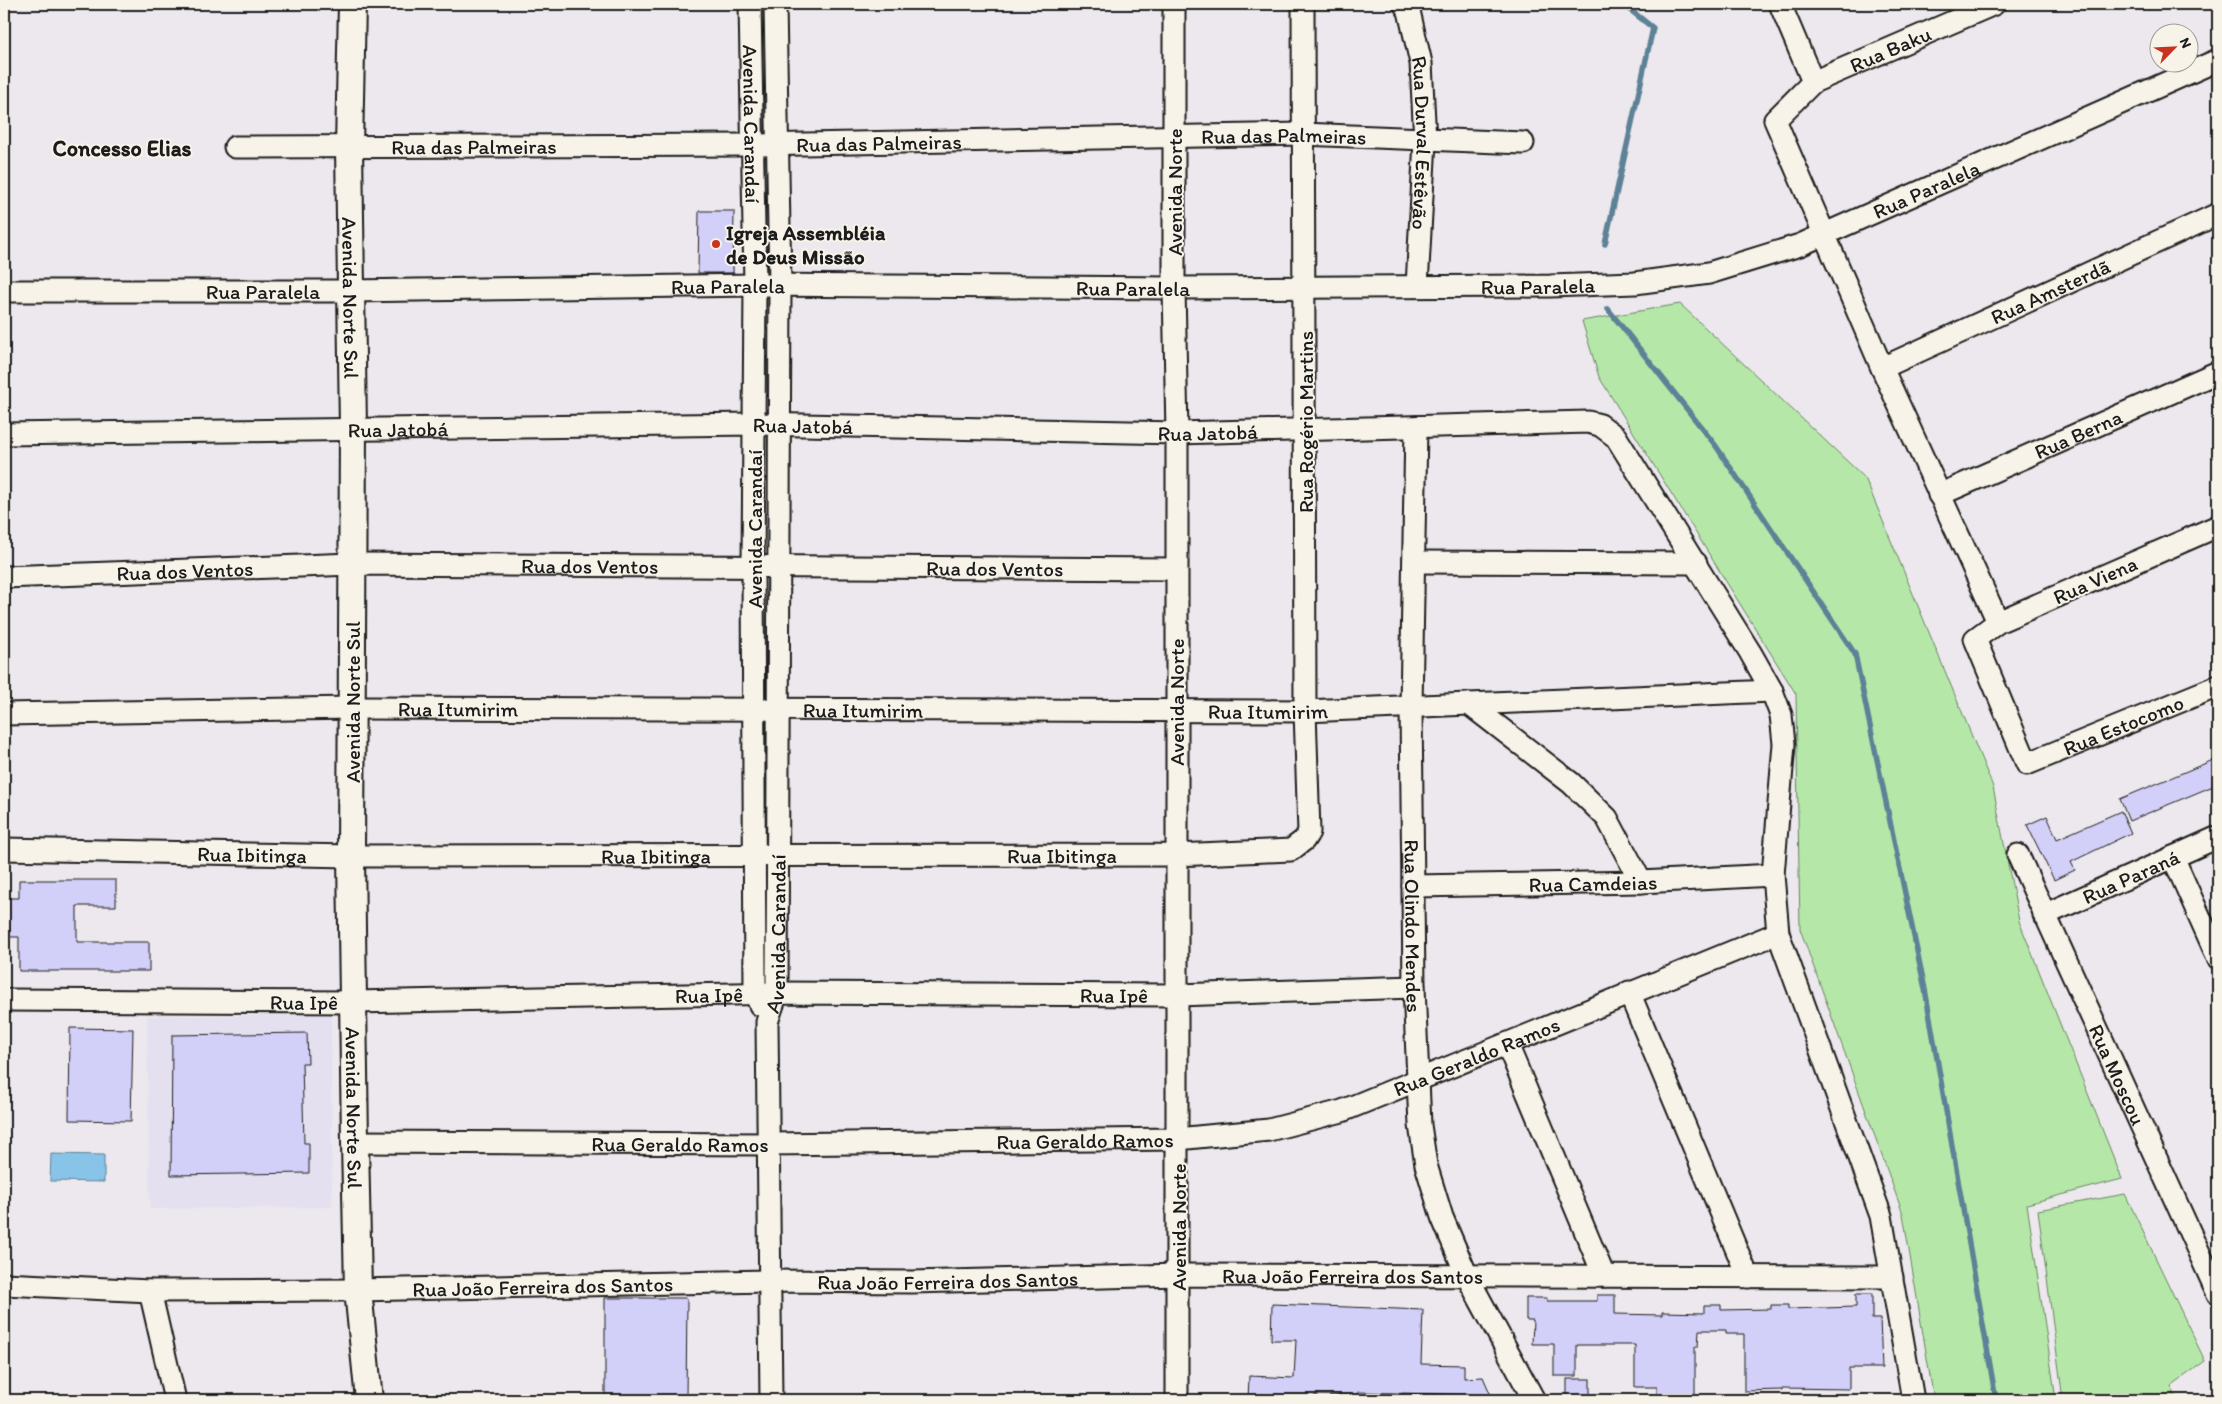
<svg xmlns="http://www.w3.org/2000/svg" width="2222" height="1404" font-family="Itim,sans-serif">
<rect width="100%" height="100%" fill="#ece8ed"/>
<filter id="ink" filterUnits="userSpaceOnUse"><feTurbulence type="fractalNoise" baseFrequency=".02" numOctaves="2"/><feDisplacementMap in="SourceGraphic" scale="10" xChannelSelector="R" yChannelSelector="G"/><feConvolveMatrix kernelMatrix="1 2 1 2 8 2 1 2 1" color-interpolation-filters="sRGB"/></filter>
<g filter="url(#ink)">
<polygon fill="#e4e0f0" points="331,1015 332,1207 150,1209 147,1016"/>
<g fill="#b5e8a8" stroke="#688262">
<polygon points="1680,304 1865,478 1993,787 2019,921 2122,1179 2027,1204 2056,1400 1934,1400 1903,1214 1800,929 1796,694 1599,377 1582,321"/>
<polygon points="2125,1194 2205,1361 2171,1386 2177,1400 2063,1400 2038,1210"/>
</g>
<polygon fill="#88c4e8" stroke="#5d8196" points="51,1154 104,1155 104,1182 50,1181"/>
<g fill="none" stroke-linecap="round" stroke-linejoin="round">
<g stroke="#5d8196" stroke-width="5.5">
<polyline points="1605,244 1653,28 1623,4"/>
<polyline points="1608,309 1716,446 1855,654 1925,989 1996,1400"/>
</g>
</g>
<g fill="#d2cff8" stroke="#1c1c1c">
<polygon points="699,211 734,211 733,273 698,273"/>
<polygon points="2218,758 2218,784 2129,821 2120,799"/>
<polygon points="2121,811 2131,833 2071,862 2075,870 2054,880 2027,825 2047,816 2057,839"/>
<polygon points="19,880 116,880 116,906 77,906 77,942 149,942 149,971 19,971 19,937 4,937 4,898 19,898"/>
<polygon points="70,1028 133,1029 131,1121 69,1120"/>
<polygon points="307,1033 308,1063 302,1063 304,1143 309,1143 309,1173 171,1175 172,1035"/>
<polygon points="1856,1294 1872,1294 1872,1319 1880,1319 1882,1368 1849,1368 1849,1389 1782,1388 1782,1390 1744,1391 1744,1334 1726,1334 1726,1330 1699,1330 1698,1347 1695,1347 1695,1400 1657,1400 1657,1387 1635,1387 1635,1345 1577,1345 1577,1376 1554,1376 1554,1344 1532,1344 1533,1320 1526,1320 1526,1298 1547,1298 1547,1301 1597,1301 1597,1295 1615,1295 1615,1314 1662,1315 1662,1312 1704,1313 1704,1305 1721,1305 1721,1310 1771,1309 1771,1305 1788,1305 1788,1309 1856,1307"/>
<polygon points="605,1298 687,1298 686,1400 605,1400"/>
<polygon points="1272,1304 1423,1310 1421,1364 1464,1365 1464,1378 1483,1377 1493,1400 1473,1400 1473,1395 1358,1392 1358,1396 1315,1395 1315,1400 1248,1400 1249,1376 1294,1378 1296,1340 1271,1340"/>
<rect x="1567" y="1379" width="23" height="21"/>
</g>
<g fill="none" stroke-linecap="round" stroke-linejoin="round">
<g stroke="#1c1c1c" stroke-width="25">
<g id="minor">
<path id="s1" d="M 750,4 L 755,285 L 753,567 L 755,993 L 760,1005"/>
<polyline points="1174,4 1174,288 1177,433 1177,1400"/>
<path id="s2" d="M 1404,4 L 1409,11 L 1421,63 L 1425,141 L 1417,286"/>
<polyline points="1780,4 1813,82 1775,120 1882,368 1998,622"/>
<path id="s3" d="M 1813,82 L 1994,4"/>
<path id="s4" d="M 235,147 L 753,145 L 1302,134 L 1523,143"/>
<path id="s5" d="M 4,291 L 350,291 L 755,285 L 1174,288 L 1550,286 L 1635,283 L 1709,273 L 1800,245 L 2218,60"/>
<path id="s6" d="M 1882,368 L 2218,214"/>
<path id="s7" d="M 1416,427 L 1411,707 L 1414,987 L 1420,1125 L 1426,1165 L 1442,1217 L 1467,1276 L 1534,1400"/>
<path id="s8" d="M 4,434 L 754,424 L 1177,433 L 1588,422 L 1600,425 L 1616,437 L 1750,652 L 1772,691 L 1781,715 L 1784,744 L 1773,875 L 1778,933 L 1881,1216 L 1913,1400"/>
<path id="s9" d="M 1939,495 L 2218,372"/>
<path id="s10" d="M 2218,526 L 1998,622 L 1975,639 L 2027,764 L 2218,686"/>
<polyline points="1414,562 1696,563"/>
<path id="s11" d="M 4,577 L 352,564 L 1175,569"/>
<polyline points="1469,704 1772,691"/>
<path id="s12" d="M 4,714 L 353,708 L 1305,711 L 1469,704 L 1571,783 L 1607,818 L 1641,882"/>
<path id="s13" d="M 4,849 L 351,856 L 1176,855 L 1291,850 L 1304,840 L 1309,832 L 1305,711 L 1303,4"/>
<path id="s14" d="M 2018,855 L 2218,1294"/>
<polyline points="2173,857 2218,958"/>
<path id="s15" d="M 1413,886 L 1641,882 L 1773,875"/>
<path id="s16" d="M 2044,915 L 2218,837"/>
<polyline points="1629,992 1748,1277"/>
<path id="s17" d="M 4,1000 L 355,1002 L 777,993 L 1178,995 L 1414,987"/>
<polyline points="1507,1044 1604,1276"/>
<path id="s18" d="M 355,1142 L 769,1144 L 1177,1139 L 1269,1130 L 1342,1111 L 1778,933"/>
<path id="s19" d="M 4,1284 L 150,1291 L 358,1290 L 768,1281 L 912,1282 L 1179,1275 L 1892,1277"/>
<polyline points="150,1291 175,1400"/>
<path id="s20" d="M 771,1400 L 767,1022 L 777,993 L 780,285 L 775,4"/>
</g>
</g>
<g stroke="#1c1c1c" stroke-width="30">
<g id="tertiary">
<path id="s21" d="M 352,4 L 349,147 L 353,428 L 351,856 L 355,1142 L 358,1290 L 369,1400"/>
</g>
</g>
<use href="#minor" stroke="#f7f3e8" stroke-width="21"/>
<use href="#tertiary" stroke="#f7f3e8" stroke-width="26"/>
</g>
</g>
<circle fill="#c8321e" stroke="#f7f3e8" stroke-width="2" cx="716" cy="244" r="5"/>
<g text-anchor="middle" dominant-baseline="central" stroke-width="4" stroke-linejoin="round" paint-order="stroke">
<g font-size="21" fill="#1c1c1c" stroke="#f7f3e8">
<text stroke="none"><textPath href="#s3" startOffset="84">Rua Baku</textPath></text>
<text stroke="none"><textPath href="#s1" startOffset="120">Avenida Carandaí</textPath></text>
<text stroke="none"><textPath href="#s4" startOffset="1049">Rua das Palmeiras</textPath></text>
<text stroke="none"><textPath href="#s4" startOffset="644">Rua das Palmeiras</textPath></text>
<text stroke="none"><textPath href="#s2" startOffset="142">Rua Durval Estêvão</textPath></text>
<text stroke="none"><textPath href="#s4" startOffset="239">Rua das Palmeiras</textPath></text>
<text stroke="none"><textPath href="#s5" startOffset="1939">Rua Paralela</textPath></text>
<text transform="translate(1174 192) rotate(-90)">Avenida Norte</text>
<text stroke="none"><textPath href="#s5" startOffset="724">Rua Paralela</textPath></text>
<text stroke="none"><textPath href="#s5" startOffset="1534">Rua Paralela</textPath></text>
<text stroke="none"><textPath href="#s5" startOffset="1129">Rua Paralela</textPath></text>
<text stroke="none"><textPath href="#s5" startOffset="259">Rua Paralela</textPath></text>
<text stroke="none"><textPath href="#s6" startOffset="185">Rua Amsterdã</textPath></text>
<text stroke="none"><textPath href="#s21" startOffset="294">Avenida Norte Sul</textPath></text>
<text transform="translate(1305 422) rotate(-90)">Rua Rogério Martins</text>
<text stroke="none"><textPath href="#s8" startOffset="799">Rua Jatobá</textPath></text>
<text stroke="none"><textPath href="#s8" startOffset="394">Rua Jatobá</textPath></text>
<text stroke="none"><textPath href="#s8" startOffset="1204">Rua Jatobá</textPath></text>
<text stroke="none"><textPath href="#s9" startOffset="152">Rua Berna</textPath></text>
<text transform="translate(754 529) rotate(-90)">Avenida Carandaí</text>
<text stroke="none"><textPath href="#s11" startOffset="586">Rua dos Ventos</textPath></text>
<text stroke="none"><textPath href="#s11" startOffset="991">Rua dos Ventos</textPath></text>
<text stroke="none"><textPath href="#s11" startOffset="181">Rua dos Ventos</textPath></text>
<text transform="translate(2095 580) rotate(-24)">Rua Viena</text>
<text transform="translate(352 702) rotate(-90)">Avenida Norte Sul</text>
<text transform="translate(1176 702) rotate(-90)">Avenida Norte</text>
<text stroke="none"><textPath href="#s12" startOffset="454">Rua Itumirim</textPath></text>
<text stroke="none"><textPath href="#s12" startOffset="859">Rua Itumirim</textPath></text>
<text stroke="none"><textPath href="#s12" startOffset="1264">Rua Itumirim</textPath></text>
<text stroke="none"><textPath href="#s10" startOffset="508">Rua Estocomo</textPath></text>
<text stroke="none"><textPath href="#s13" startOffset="248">Rua Ibitinga</textPath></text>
<text stroke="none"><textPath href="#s13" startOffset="1058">Rua Ibitinga</textPath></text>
<text stroke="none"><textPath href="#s13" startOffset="652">Rua Ibitinga</textPath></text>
<text stroke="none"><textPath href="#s16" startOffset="95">Rua Paraná</textPath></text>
<text stroke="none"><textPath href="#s15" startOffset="180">Rua Camdeias</textPath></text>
<text stroke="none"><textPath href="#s7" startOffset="499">Rua Olindo Mendes</textPath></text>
<text stroke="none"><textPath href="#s20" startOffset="468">Avenida Carandaí</textPath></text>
<text stroke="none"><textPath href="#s17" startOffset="705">Rua Ipê</textPath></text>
<text stroke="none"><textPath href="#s17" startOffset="1110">Rua Ipê</textPath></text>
<text stroke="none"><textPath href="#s17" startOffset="300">Rua Ipê</textPath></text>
<text stroke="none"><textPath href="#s18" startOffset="1135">Rua Geraldo Ramos</textPath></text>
<text stroke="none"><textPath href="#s14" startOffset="241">Rua Moscou</textPath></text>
<text stroke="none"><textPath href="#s21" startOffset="1104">Avenida Norte Sul</textPath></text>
<text stroke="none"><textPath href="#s18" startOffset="730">Rua Geraldo Ramos</textPath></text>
<text stroke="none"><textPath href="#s18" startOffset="325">Rua Geraldo Ramos</textPath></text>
<text transform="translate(1178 1227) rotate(-90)">Avenida Norte</text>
<text stroke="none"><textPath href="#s19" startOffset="1349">Rua João Ferreira dos Santos</textPath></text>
<text stroke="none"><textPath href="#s19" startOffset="944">Rua João Ferreira dos Santos</textPath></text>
<text stroke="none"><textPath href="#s19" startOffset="539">Rua João Ferreira dos Santos</textPath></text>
</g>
<g font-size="21" font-weight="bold" fill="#1c1c1c" stroke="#f7f3e8" text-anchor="start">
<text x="726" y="232">Igreja Assembléia<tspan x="726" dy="24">de Deus Missão</tspan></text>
</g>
<g font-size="22" font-weight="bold" fill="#1c1c1c" stroke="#f7f3e8">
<text x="122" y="148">Concesso Elias</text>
</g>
</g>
<rect width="2222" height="1404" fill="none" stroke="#f7f3e8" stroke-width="20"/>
<rect x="10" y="10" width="2202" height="1384" fill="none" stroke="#1c1c1c" stroke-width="2" filter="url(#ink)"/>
<g transform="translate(2174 48) rotate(66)"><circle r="24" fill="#f7f3e8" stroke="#9f9d96"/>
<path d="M0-4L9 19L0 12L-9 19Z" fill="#c8321e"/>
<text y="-8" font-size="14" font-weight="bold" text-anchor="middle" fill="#1c1c1c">N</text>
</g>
</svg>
